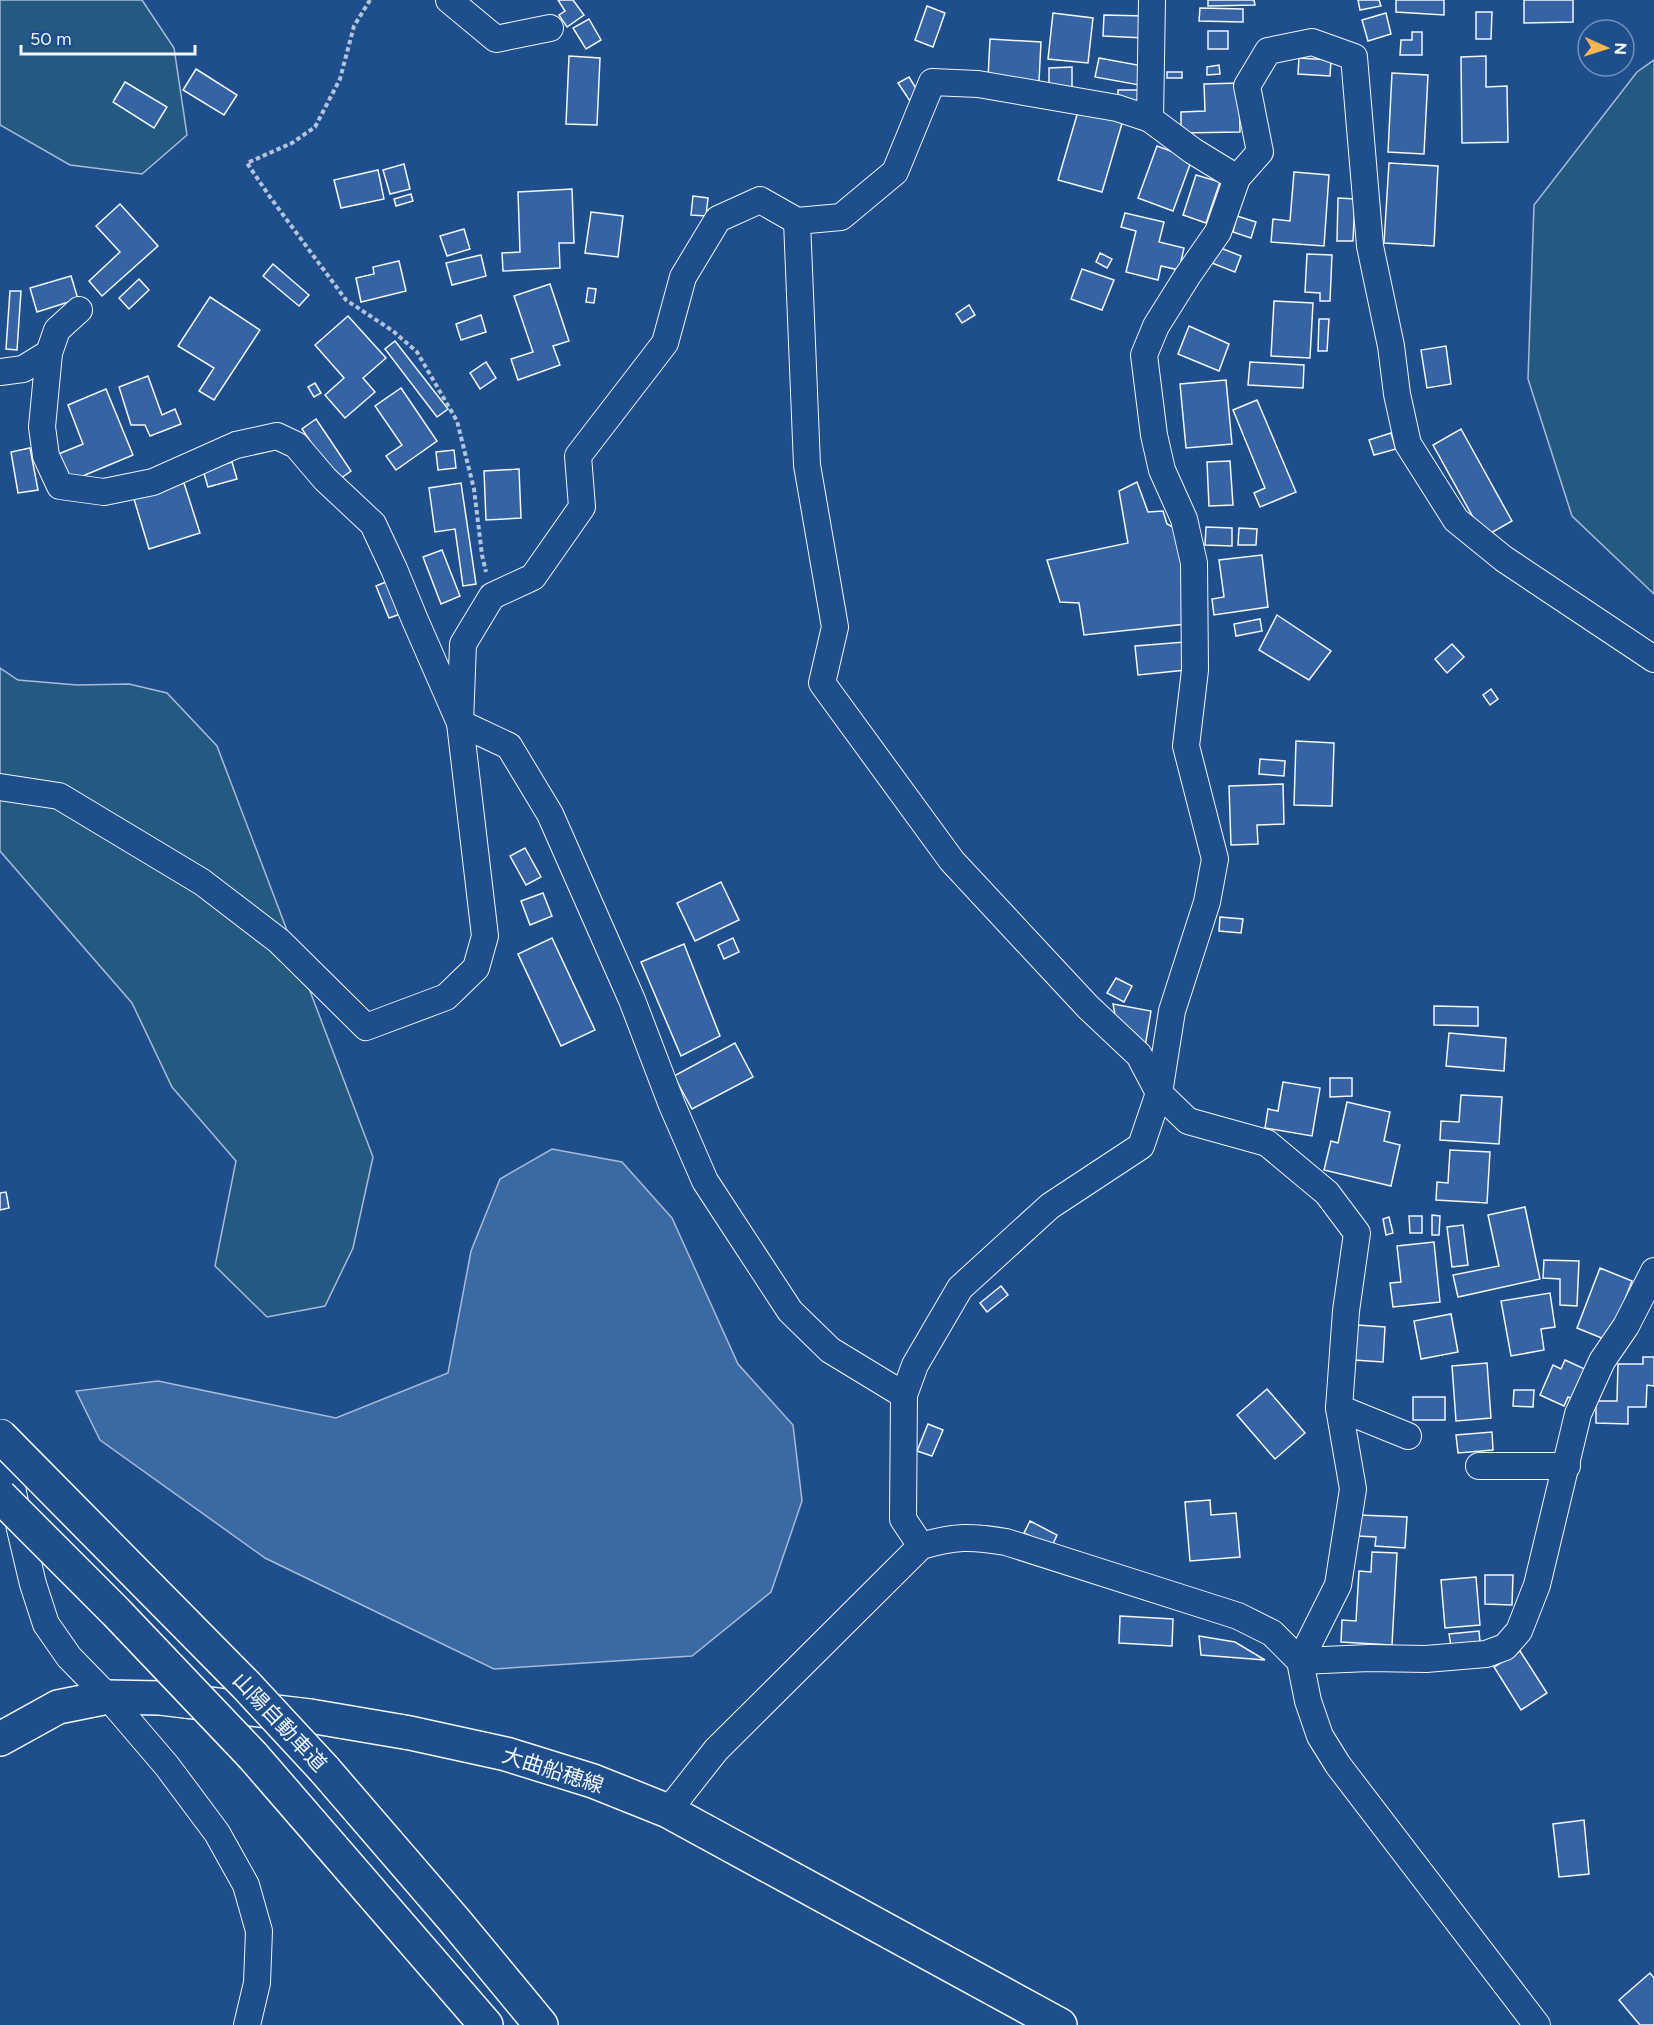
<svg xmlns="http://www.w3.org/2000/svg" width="1654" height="2025" font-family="Figtree,'Noto Sans JP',sans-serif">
<rect width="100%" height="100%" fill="#1f4e8c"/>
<g fill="#245a82" stroke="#a8bbd7" stroke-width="1.5">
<polygon points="0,0 142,0 174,48 187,135 142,174 70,165 0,125"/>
<polygon points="1654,60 1654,594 1572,516 1528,379 1534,205 1637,72"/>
<polygon points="0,668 18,680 77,685 129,684 167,693 217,746 373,1157 353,1248 325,1306 267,1317 215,1266 236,1161 172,1087 132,1003 0,851"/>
</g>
<polygon fill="#3b69a3" stroke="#a8bbd7" stroke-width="1.5" points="552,1149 622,1162 672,1218 738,1364 793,1425 802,1501 771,1592 692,1656 494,1669 265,1558 100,1440 76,1391 158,1381 336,1418 448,1373 471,1251 500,1179"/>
<g fill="#3563a3" stroke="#f2f6ff" stroke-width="1.5">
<polygon points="558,0 573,0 584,15 567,27 559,15 565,11"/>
<polygon points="1208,0 1254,0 1255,5 1208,6"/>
<polygon points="1358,0 1379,0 1381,6 1360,10"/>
<polygon points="1396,0 1444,0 1444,15 1396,12"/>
<polygon points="1524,0 1573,0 1573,22 1524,23"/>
<polygon points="927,6 945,13 933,47 915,40"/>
<polygon points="1200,8 1243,9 1243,22 1199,21"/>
<polygon points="1476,12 1492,12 1491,39 1476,39"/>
<polygon points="1053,13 1093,18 1088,63 1048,59"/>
<polygon points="1386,13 1391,34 1368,41 1362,20"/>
<polygon points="1104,15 1146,16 1145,38 1103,36"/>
<polygon points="589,19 601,40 586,49 573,28"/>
<rect x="1208" y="31" width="20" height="18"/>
<polygon points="1412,32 1422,32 1422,55 1400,55 1401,40 1412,40"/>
<polygon points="990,39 1041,42 1039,81 988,78"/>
<polygon points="569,56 600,58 597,125 566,124"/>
<polygon points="1486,56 1486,87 1507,86 1508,142 1462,143 1461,57"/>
<polygon points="1099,58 1143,66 1139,85 1095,77"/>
<polygon points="1299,58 1331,60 1330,76 1298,74"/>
<polygon points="1219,65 1220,74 1207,75 1207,67"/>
<polygon points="1072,67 1072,87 1049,88 1049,68"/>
<polygon points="196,69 237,95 224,115 183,90"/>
<rect x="1167" y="72" width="15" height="6"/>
<polygon points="1392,73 1428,75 1424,154 1388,152"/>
<polygon points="909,77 920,95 910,101 898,83"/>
<polygon points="125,82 167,107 154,128 113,102"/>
<polygon points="1239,83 1240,132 1181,133 1181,112 1205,111 1204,84"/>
<rect x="1118" y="90" width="21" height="11"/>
<polygon points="1079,108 1123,120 1102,192 1058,180"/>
<polygon points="1157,146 1192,159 1173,211 1138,198"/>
<polygon points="1389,163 1438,166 1434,246 1384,243"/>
<polygon points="404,164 410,189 390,194 383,170"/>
<polygon points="378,170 384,199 341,208 334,180"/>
<polygon points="1294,172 1329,175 1324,246 1271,242 1273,219 1290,221"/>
<polygon points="1196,175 1220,182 1206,223 1183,215"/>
<polygon points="572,189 574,243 559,243 560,268 503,271 502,253 520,252 518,192"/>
<polygon points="411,194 413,201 396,206 394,199"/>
<polygon points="693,196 708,198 706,216 691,215"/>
<polygon points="1338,198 1355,199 1353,241 1337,241"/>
<polygon points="120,204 158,246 102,296 89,281 120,252 96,226"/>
<polygon points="591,212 623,216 618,257 585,253"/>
<polygon points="1125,213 1164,222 1159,242 1184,248 1179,270 1161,266 1158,280 1126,272 1136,231 1121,227"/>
<polygon points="1237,216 1256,222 1251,238 1233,232"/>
<polygon points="464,229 470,249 447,256 440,236"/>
<polygon points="1218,247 1241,256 1235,272 1212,263"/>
<polygon points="1100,253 1112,259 1107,268 1096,262"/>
<polygon points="1307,254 1332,255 1330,301 1320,301 1320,293 1305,292"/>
<polygon points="481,255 486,276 452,285 446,263"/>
<polygon points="399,261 406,291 361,302 356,278 374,274 373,267"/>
<polygon points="273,264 309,295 299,306 263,276"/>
<polygon points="1082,269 1114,280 1102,310 1071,299"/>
<polygon points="71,276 78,299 37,312 30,288"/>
<polygon points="139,279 149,290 129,309 119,298"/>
<polygon points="550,284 569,341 553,346 560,365 518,380 511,359 533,352 514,296"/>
<polygon points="588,288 596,289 594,303 586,302"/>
<polygon points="10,291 21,291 17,350 6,349"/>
<polygon points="210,297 260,330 214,400 199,391 214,368 178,346"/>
<polygon points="1274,301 1313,303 1310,358 1271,356"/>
<polygon points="969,305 975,315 962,323 956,314"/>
<polygon points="481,315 486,332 461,340 456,324"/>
<polygon points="348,316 386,358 363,378 375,392 345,418 325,395 344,378 315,345"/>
<polygon points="1319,319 1329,319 1327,351 1318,351"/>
<polygon points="1189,326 1229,344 1219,371 1178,354"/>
<polygon points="395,341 448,409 437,417 385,349"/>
<polygon points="1446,346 1451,384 1427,388 1421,350"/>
<polygon points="486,362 496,378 480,389 470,373"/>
<polygon points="1250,362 1304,365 1303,388 1248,385"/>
<polygon points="148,376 162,415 175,409 181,424 150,436 145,425 131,425 119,387"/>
<polygon points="1226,380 1232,444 1186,448 1180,384"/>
<polygon points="315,383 321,393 314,397 308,387"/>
<polygon points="401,388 437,441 396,470 386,456 402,445 375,406"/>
<polygon points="106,389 133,455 66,483 56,455 83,444 68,405"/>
<polygon points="1257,400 1296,492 1260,507 1254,493 1265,488 1233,410"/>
<polygon points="316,419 351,471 337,481 302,429"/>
<polygon points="1461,429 1512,521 1484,537 1433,445"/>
<polygon points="1391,433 1396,449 1374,455 1369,440"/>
<polygon points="30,448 38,490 18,493 11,452"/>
<polygon points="454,450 456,468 438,470 436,452"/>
<polygon points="1230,461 1233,505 1209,506 1207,462"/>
<polygon points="232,462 237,479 208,487 203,470"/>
<polygon points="519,469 521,518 486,520 484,471"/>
<polygon points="1137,482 1148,512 1163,511 1167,524 1177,529 1187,588 1186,624 1084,635 1079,603 1060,602 1047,560 1128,543 1119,491"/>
<polygon points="184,483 200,533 149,549 134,499"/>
<polygon points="461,483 476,584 463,586 455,529 435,532 429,488"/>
<polygon points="1206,527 1232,528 1232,546 1205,545"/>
<polygon points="1239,528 1257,529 1256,545 1238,545"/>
<polygon points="442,550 460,596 441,604 423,557"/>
<polygon points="1262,555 1268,607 1214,615 1212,599 1224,597 1219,560"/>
<polygon points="393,579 406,612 389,618 376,586"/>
<polygon points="1277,615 1331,651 1309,680 1259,650"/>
<polygon points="1260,619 1262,631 1236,636 1234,624"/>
<polygon points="1185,642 1186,670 1138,675 1135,646"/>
<polygon points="1452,644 1464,657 1447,673 1435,659"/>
<polygon points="1491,689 1498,699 1490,705 1483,695"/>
<polygon points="1296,741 1334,743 1332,806 1294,805"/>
<polygon points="1260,759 1285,761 1284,776 1259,774"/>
<polygon points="1283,784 1284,824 1257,825 1258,844 1231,845 1229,786"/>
<polygon points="525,848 541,877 526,885 510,856"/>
<polygon points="721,882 739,920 695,941 677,903"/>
<polygon points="543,893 552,916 530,925 521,901"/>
<polygon points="1220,917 1243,919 1241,933 1219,931"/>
<polygon points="552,938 595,1030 561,1046 518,954"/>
<polygon points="733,938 739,952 724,959 718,945"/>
<polygon points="684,944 720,1036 681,1056 641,962"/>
<polygon points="1116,978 1132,986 1124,1002 1107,993"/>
<polygon points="1113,1004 1151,1011 1145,1047 1117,1025"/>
<polygon points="1434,1006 1478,1007 1478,1026 1434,1025"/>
<polygon points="1449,1033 1506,1038 1504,1071 1446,1066"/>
<polygon points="735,1043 753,1077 692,1109 674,1076"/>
<polygon points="1330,1078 1352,1078 1352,1096 1330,1097"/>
<polygon points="1283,1082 1320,1088 1312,1136 1265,1128 1268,1109 1278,1111"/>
<polygon points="1461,1095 1502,1097 1499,1144 1440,1140 1441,1121 1459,1122"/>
<polygon points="1347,1102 1390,1112 1384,1141 1400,1145 1391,1186 1324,1170 1331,1141 1338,1143"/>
<polygon points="1450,1150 1490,1152 1487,1203 1436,1200 1437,1182 1448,1183"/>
<polygon points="6,1192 9,1208 0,1210 0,1193"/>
<polygon points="1525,1207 1540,1279 1458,1297 1453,1275 1499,1266 1488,1215"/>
<polygon points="1432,1215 1440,1216 1439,1235 1432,1235"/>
<polygon points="1409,1216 1422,1216 1422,1233 1410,1233"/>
<polygon points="1389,1217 1393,1233 1386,1235 1383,1219"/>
<polygon points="1463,1225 1468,1265 1452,1267 1447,1227"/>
<polygon points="1434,1242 1440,1302 1393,1307 1390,1283 1401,1282 1397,1246"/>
<polygon points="1544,1260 1579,1261 1577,1306 1560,1305 1560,1279 1543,1278"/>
<polygon points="1600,1268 1632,1281 1609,1341 1577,1328"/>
<polygon points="1001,1286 1008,1295 987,1312 980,1303"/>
<polygon points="1550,1293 1555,1327 1541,1329 1544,1350 1511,1356 1501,1301"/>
<polygon points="1451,1314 1458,1352 1421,1359 1414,1321"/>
<polygon points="1357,1325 1385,1327 1383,1362 1354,1360"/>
<polygon points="1643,1357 1654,1357 1654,1386 1647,1385 1646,1407 1628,1407 1628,1424 1596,1423 1596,1401 1617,1401 1618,1364 1643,1364"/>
<polygon points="1565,1360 1589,1371 1575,1400 1568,1397 1564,1406 1540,1395 1553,1365 1561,1369"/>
<polygon points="1487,1363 1491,1418 1456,1421 1452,1366"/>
<polygon points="1267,1389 1305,1433 1275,1459 1237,1415"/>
<polygon points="1514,1390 1534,1390 1533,1407 1513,1406"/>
<rect x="1413" y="1397" width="32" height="23"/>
<polygon points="928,1424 943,1430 932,1456 917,1451"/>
<polygon points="1492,1432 1493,1450 1458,1453 1456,1435"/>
<polygon points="1210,1500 1211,1515 1236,1513 1240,1557 1190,1561 1185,1502"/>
<polygon points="1359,1515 1407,1517 1405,1548 1375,1546 1376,1537 1358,1536"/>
<polygon points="1030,1521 1057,1535 1052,1546 1024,1533"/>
<polygon points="1372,1552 1397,1553 1392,1645 1341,1642 1342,1620 1356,1621 1359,1571 1371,1572"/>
<polygon points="1485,1575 1513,1575 1512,1605 1485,1604"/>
<polygon points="1476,1577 1480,1625 1445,1628 1441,1580"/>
<polygon points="1120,1616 1173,1619 1172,1646 1119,1643"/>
<polygon points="1479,1631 1480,1642 1451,1646 1449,1634"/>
<polygon points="1199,1636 1235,1642 1265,1660 1201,1655"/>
<polygon points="1520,1651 1547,1693 1521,1710 1494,1667"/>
<polygon points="1584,1820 1589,1874 1559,1877 1553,1824"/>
<polygon points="1650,1973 1654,1978 1654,2025 1640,2025 1619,2000"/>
</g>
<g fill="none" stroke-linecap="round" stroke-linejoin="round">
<g stroke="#f2f6ff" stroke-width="28">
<g id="minor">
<polyline points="449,0 496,39 550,28"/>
<polyline points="1150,119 1152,0"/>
<polyline points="797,221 807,465 835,627 822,683 952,861 1088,1007 1139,1055 1159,1093 1188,1121 1267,1143 1327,1193 1357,1233 1346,1311 1339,1408 1353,1489 1338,1585 1300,1661"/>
<polyline points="79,310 57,330 49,353 42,427 46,456 60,486 104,492 153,482 236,445 277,436 296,445 325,479 373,524 394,569 415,620 460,723 509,746 550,814 632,1000 672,1105 705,1181 790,1311 830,1350 904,1395"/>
<polyline points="0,372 23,369 49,353"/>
<polyline points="0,787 59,796 202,882 279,941 366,1027 446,997 476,968 485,936 460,723 463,644 492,596 533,577 582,507 578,456 665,343 683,277 718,219 760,200 797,221 841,217 895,172 932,82 978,84 1117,108 1150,119 1193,151 1237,178"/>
<polyline points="1339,1408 1408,1436"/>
<polyline points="2,1433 20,1529 33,1584 46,1624 69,1657 108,1697 167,1766 217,1833 246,1885 259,1931 257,1983 247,2025"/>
<polyline points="1479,1466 1567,1466"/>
<polyline points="921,1546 903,1519 904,1395 915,1365 960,1288 1050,1206 1141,1146 1159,1093 1172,1011 1207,902 1215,859 1186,746 1195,670 1194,563 1184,519 1162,470 1154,435 1144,355 1156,326 1188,275 1218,232 1237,178 1260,152 1247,86 1268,51 1312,42 1354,57 1370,246 1391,346 1397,394 1408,444 1456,520 1504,559 1654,659"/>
<polyline points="1300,1661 1369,1658 1426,1659 1486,1654 1505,1647 1519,1631 1537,1585 1578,1414 1602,1361 1626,1326 1654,1271"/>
<path d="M 668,1811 L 716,1750 L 921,1546 C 955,1536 971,1536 1006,1542 L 1238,1616 L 1272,1633 L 1300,1661 L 1308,1701 L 1320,1736 L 1338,1765 L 1537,2025"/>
</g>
</g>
<g stroke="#f2f6ff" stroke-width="36">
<polyline id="major" points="0,1739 58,1707 108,1697 160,1698 310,1716 410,1733 506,1754 593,1781 668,1811 1060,2025"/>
</g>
<g stroke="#f2f6ff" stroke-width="36">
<g id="highway">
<polyline points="253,1756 486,2025"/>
<polyline points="324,1769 455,1921 541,2025"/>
</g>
</g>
<polyline stroke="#b3c4dc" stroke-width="4" stroke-dasharray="4.5 3" stroke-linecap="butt" points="370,0 354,26 340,79 315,127 292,143 247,163 270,197 346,300 393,331 417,352 457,421 474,489 482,555 486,572"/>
<use href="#minor" stroke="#1f4e8c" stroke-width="26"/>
<use href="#major" stroke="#1f4e8c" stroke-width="33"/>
<use href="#highway" stroke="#1f4e8c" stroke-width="33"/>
<g stroke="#f2f6ff" stroke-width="36" stroke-linecap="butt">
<g id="highway-bridge">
<polyline points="0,1436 246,1685 324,1769"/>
<polyline points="0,1496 116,1612 253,1756"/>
</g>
</g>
<use href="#highway-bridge" stroke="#1f4e8c" stroke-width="33"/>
</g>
<g text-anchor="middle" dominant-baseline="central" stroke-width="4.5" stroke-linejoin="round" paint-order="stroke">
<g font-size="21" fill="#f2f6ff" stroke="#1f4e8c">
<text transform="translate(280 1722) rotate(47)">山陽自動車道</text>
<text transform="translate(553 1770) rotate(18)">大曲船穂線</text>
</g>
</g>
<g transform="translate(1606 48) rotate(93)"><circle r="28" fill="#1f4e8c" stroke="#7391ba" stroke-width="1.5"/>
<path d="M0-4.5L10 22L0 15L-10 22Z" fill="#ffb74d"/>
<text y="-9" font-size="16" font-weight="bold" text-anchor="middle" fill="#f2f6ff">N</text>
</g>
<path d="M21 45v9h174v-9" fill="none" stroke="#f2f6ff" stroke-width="3"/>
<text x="30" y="45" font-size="18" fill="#f2f6ff" stroke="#1f4e8c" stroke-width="4.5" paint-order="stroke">50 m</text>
</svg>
